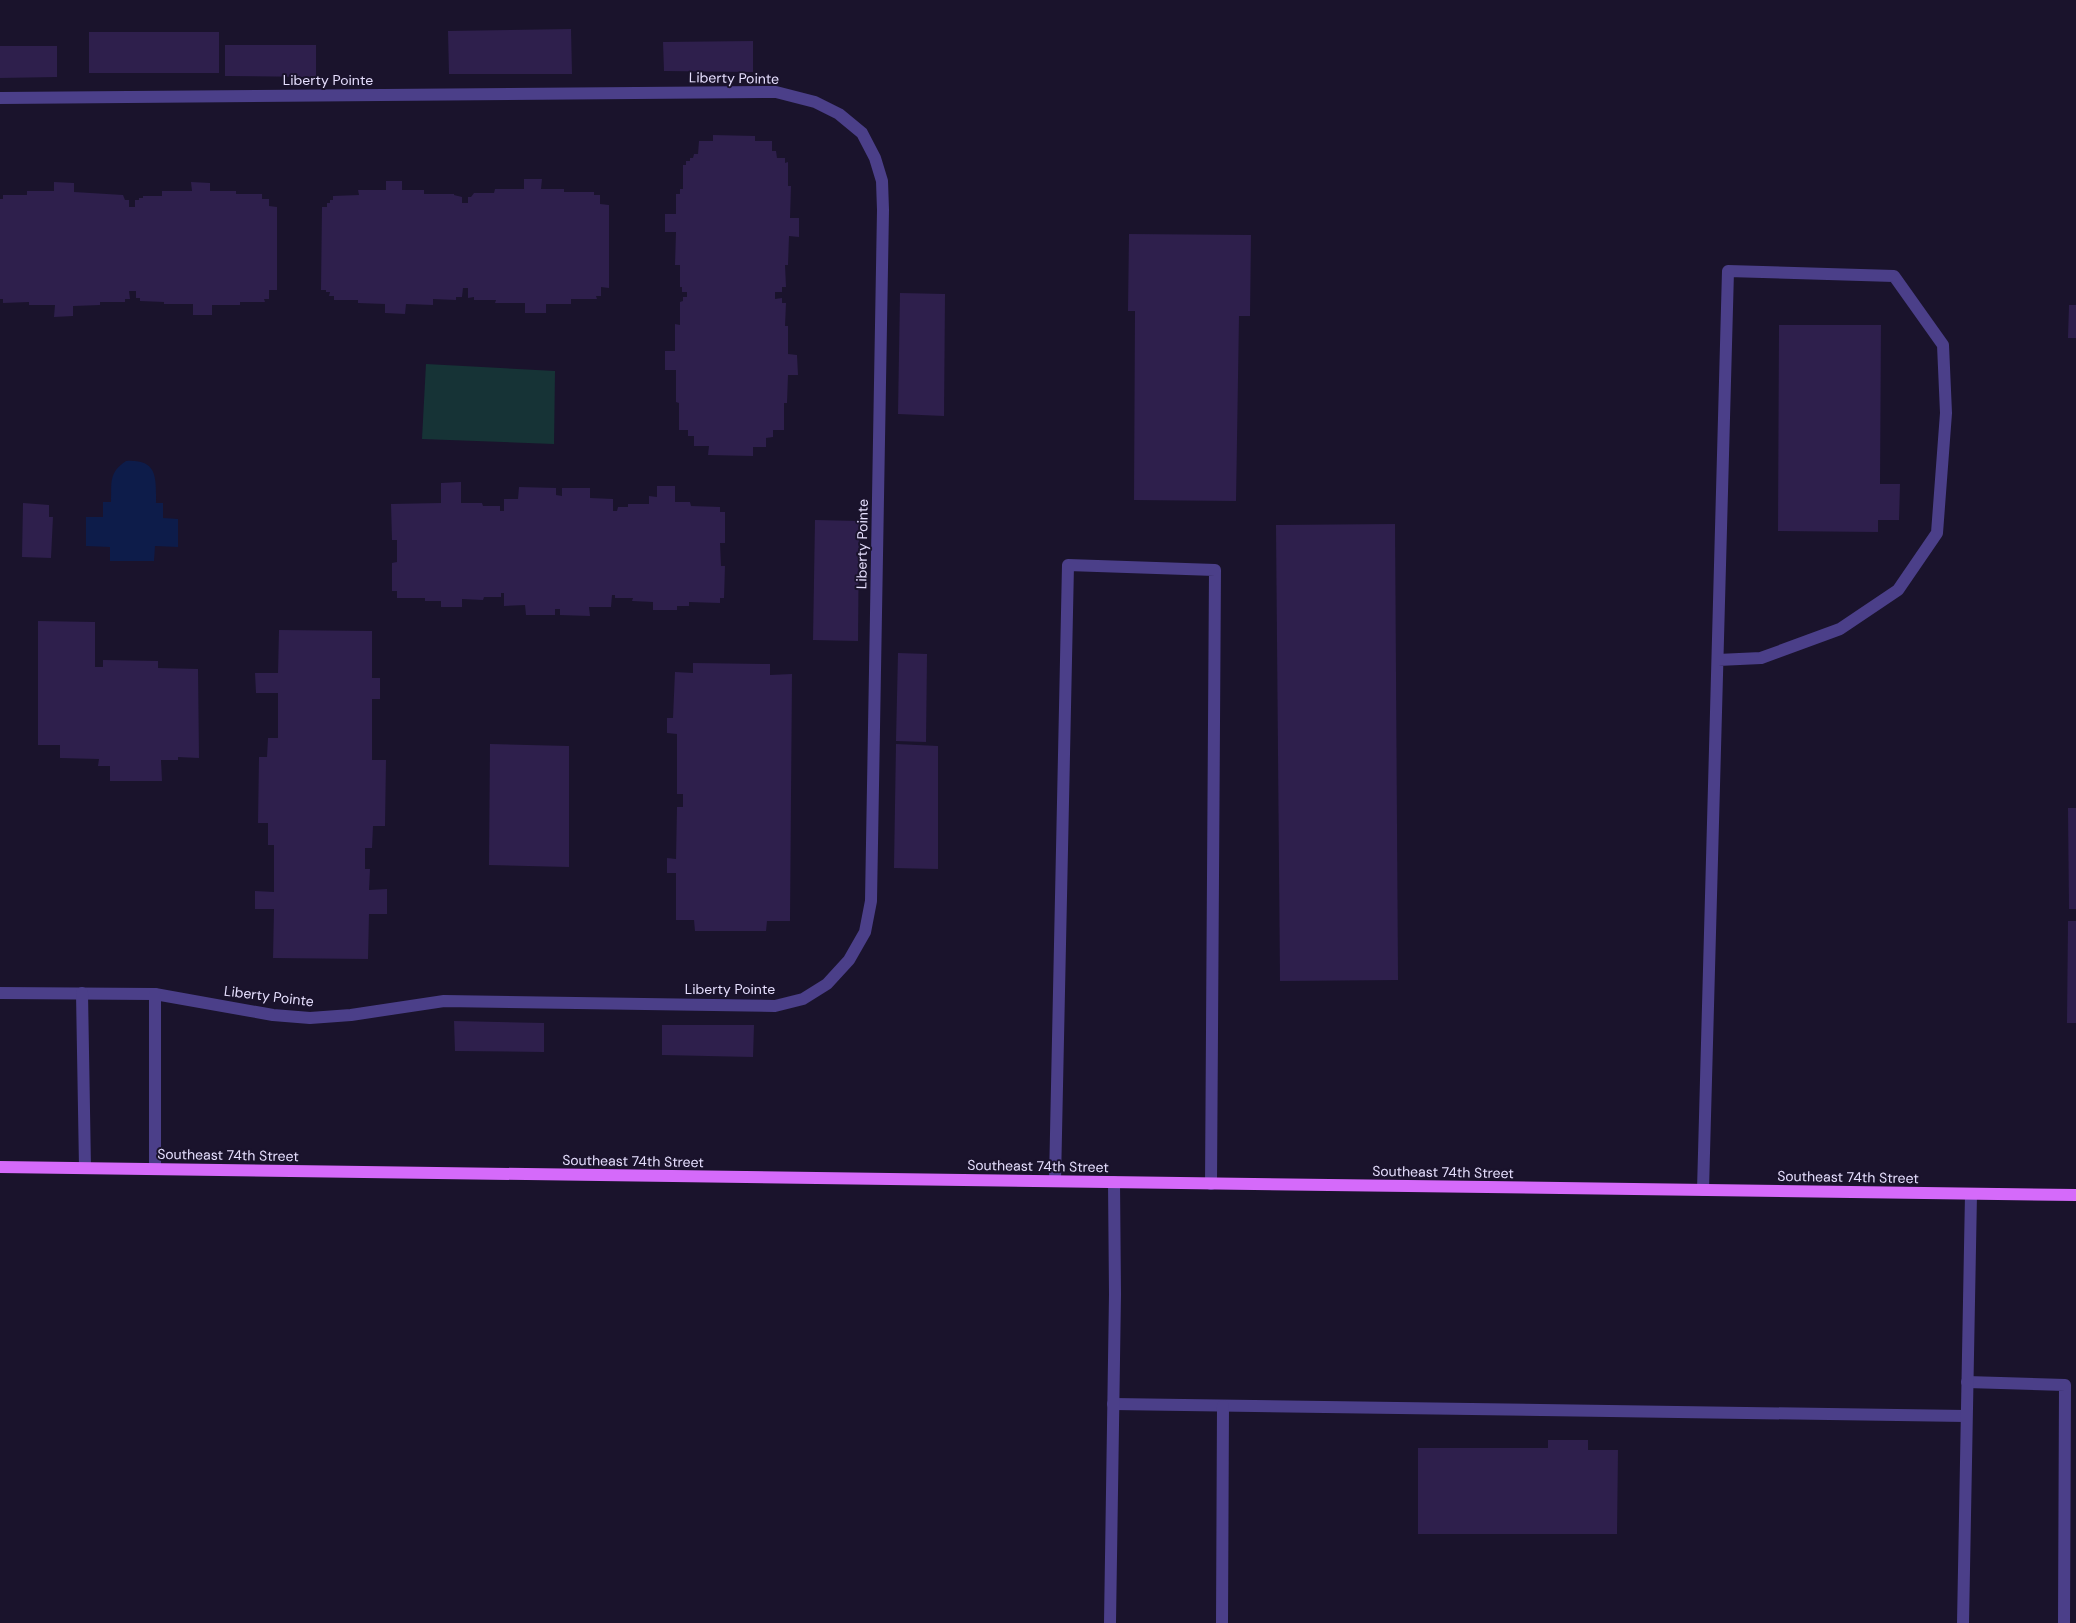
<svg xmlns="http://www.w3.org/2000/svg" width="2076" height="1623" font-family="'DM Sans',sans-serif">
<rect width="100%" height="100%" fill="#1a132c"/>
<polygon fill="#163336" points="426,364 555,371 554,444 422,439"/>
<path fill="#0d1c4a" d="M 126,461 C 158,459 156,478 156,503 L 163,503 L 163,518 L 178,519 L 178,547 L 155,546 L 154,561 L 110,561 L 110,547 L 86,546 L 86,517 L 103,517 L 103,502 L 111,502 C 112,483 108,473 126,461 Z"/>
<g fill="#2e1f4c">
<polygon points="571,29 572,74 449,74 448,31"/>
<rect x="89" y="32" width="130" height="41"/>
<polygon points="753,41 753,72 664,71 663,42"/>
<polygon points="225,45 316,45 316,77 225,76"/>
<polygon points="0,46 57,46 57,77 0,78"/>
<polygon points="713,135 755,136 755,141 772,141 772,151 776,151 777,158 785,158 785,163 788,162 788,186 791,186 790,218 799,218 799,237 789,236 788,265 785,265 786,287 782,287 782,292 775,292 775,299 782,298 782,303 786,303 785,326 788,326 788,354 797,355 798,375 788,375 787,403 784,403 784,430 773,430 773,437 766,438 766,447 753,447 753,456 708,455 709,446 694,446 694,436 688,436 688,430 679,430 679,403 676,402 676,370 665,370 665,351 675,351 675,324 680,325 680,302 683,301 683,297 687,297 687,292 682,292 682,287 680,287 680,265 675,265 676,232 665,232 665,214 676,214 676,194 680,194 680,189 683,189 683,165 686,165 686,161 690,161 690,158 693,158 694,154 698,154 699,141 713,141"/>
<polygon points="524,179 542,179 541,189 564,189 564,192 594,192 594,195 600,195 600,204 609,205 609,288 601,287 601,296 596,296 597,299 571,299 571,304 546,304 546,313 525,313 525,303 495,303 496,300 474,300 474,297 468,298 468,288 463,288 462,297 456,297 456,300 433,299 433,305 406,304 405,314 385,313 385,304 358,303 358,300 334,300 334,296 329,296 330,292 326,292 326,290 321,290 322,207 327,207 327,203 330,203 330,200 333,200 333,196 359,195 358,190 386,190 386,181 402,181 402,190 424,190 424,194 454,194 454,195 462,197 462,203 468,203 468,197 471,197 474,193 494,193 495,189 524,189"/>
<polygon points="54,182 74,183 74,192 123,195 125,200 129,200 129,207 135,207 135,200 139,200 139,198 143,198 143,196 162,196 162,191 192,191 191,182 210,183 210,191 236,191 236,194 262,194 262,199 269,199 269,206 277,207 277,290 269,290 269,299 264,299 265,302 240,302 240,305 212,305 212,315 193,315 193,304 164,304 164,302 140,301 140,298 136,298 136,291 129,291 130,299 125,299 125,302 100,302 100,305 73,306 73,316 54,317 55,305 29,305 29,302 3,303 3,299 0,299 0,199 3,199 3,195 27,195 27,191 54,191"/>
<polygon points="1129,234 1251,235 1250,316 1239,316 1236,501 1134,500 1135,311 1128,311"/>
<polygon points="900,293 945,294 944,416 898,414"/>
<polygon points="2069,305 2076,305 2076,338 2068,338"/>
<polygon points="1779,325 1881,325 1880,484 1900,484 1899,520 1878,520 1878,532 1778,531"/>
<polygon points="461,482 461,503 482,503 483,506 500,506 500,511 504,511 504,499 518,499 519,487 556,488 556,495 562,496 562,488 590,488 590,498 613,499 613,511 617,511 618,507 628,507 628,504 649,504 649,496 657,497 657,486 675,486 675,502 690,502 691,506 720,507 720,512 725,512 725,543 720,543 721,566 725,566 724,598 720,598 720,603 689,602 689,606 677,606 677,610 653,610 653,602 632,601 633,598 615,598 615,595 612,595 611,607 589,607 590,616 560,615 560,609 555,609 555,615 526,615 525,605 504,606 504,593 501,593 501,597 484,597 483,600 462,599 462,607 441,607 441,601 425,601 425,598 397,598 397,591 392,591 392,563 397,562 397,540 392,540 391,504 441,503 441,483"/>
<polygon points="23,503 49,505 49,517 53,517 51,558 22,557"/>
<polygon points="815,520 859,521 858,641 813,640"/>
<polygon points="1395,524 1398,980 1280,981 1276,525"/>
<polygon points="38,621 95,622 95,667 103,667 103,660 158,661 158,668 198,669 199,758 178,757 178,760 161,760 162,781 110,781 110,766 98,766 99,759 60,758 60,745 38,745"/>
<polygon points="279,630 372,631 372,678 380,678 380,699 372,699 372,760 386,760 385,826 373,826 372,848 365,848 365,869 370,869 369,890 387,889 387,914 369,914 368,959 273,958 274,909 255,909 255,891 274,892 274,845 268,845 268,823 258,823 259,757 267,757 268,738 278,738 278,693 256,693 255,673 278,673"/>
<polygon points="898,653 927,654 926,742 896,741"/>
<polygon points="693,663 770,664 770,675 792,674 790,921 767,921 766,931 695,931 694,920 676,920 676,873 667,873 667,858 676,859 677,807 683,807 683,794 677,794 677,734 667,733 667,718 673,718 675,672 693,673"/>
<polygon points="490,744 569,746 569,867 489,865"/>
<polygon points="896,744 938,746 938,869 894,868"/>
<polygon points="2068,808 2076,808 2076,909 2069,909"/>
<polygon points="2068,921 2076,921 2076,1023 2067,1023"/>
<polygon points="454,1021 544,1023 544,1052 455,1051"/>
<polygon points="662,1025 754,1025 753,1057 662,1055"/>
<polygon points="1548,1440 1588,1440 1588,1450 1618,1450 1617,1534 1418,1534 1418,1448 1548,1448"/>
</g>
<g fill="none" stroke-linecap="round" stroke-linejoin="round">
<g stroke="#4b3f89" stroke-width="12">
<polyline points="0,98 776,92 815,102 839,114 862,133 875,158 882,181 883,210 871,901 865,932 849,960 827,984 803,999 775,1006 444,1001 351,1015 310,1018 273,1015 155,994 0,993"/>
<polyline points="82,993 85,1168"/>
<polyline points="155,1169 155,994"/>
<polyline points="1055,1181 1068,565 1215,570 1211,1184"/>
<polyline points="1703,1190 1728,271 1894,276 1943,345 1946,413 1937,533 1898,590 1840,629 1761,658 1718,660"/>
<polyline points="1967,1382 2065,1385 2064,1623"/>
<polyline points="1113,1404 1966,1416"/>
<polyline points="1110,1623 1115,1294 1114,1182"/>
<polyline points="1222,1623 1223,1406"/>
<polyline points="1963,1623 1971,1194"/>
</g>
<polyline stroke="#d56afa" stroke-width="12" points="0,1167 2076,1195"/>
</g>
<g text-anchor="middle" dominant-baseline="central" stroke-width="4" stroke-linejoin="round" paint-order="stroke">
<g font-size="14" fill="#e6dffe" stroke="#1a132c">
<text transform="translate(734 78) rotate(1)">Liberty Pointe</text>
<text x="328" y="80">Liberty Pointe</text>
<text transform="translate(862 544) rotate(-89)">Liberty Pointe</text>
<text x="730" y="989">Liberty Pointe</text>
<text transform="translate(269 996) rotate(7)">Liberty Pointe</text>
<text transform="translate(228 1155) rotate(1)">Southeast 74th Street</text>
<text transform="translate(633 1161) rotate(1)">Southeast 74th Street</text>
<text transform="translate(1038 1166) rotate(1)">Southeast 74th Street</text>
<text transform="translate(1443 1172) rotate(1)">Southeast 74th Street</text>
<text transform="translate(1848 1177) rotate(1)">Southeast 74th Street</text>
</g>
</g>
</svg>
